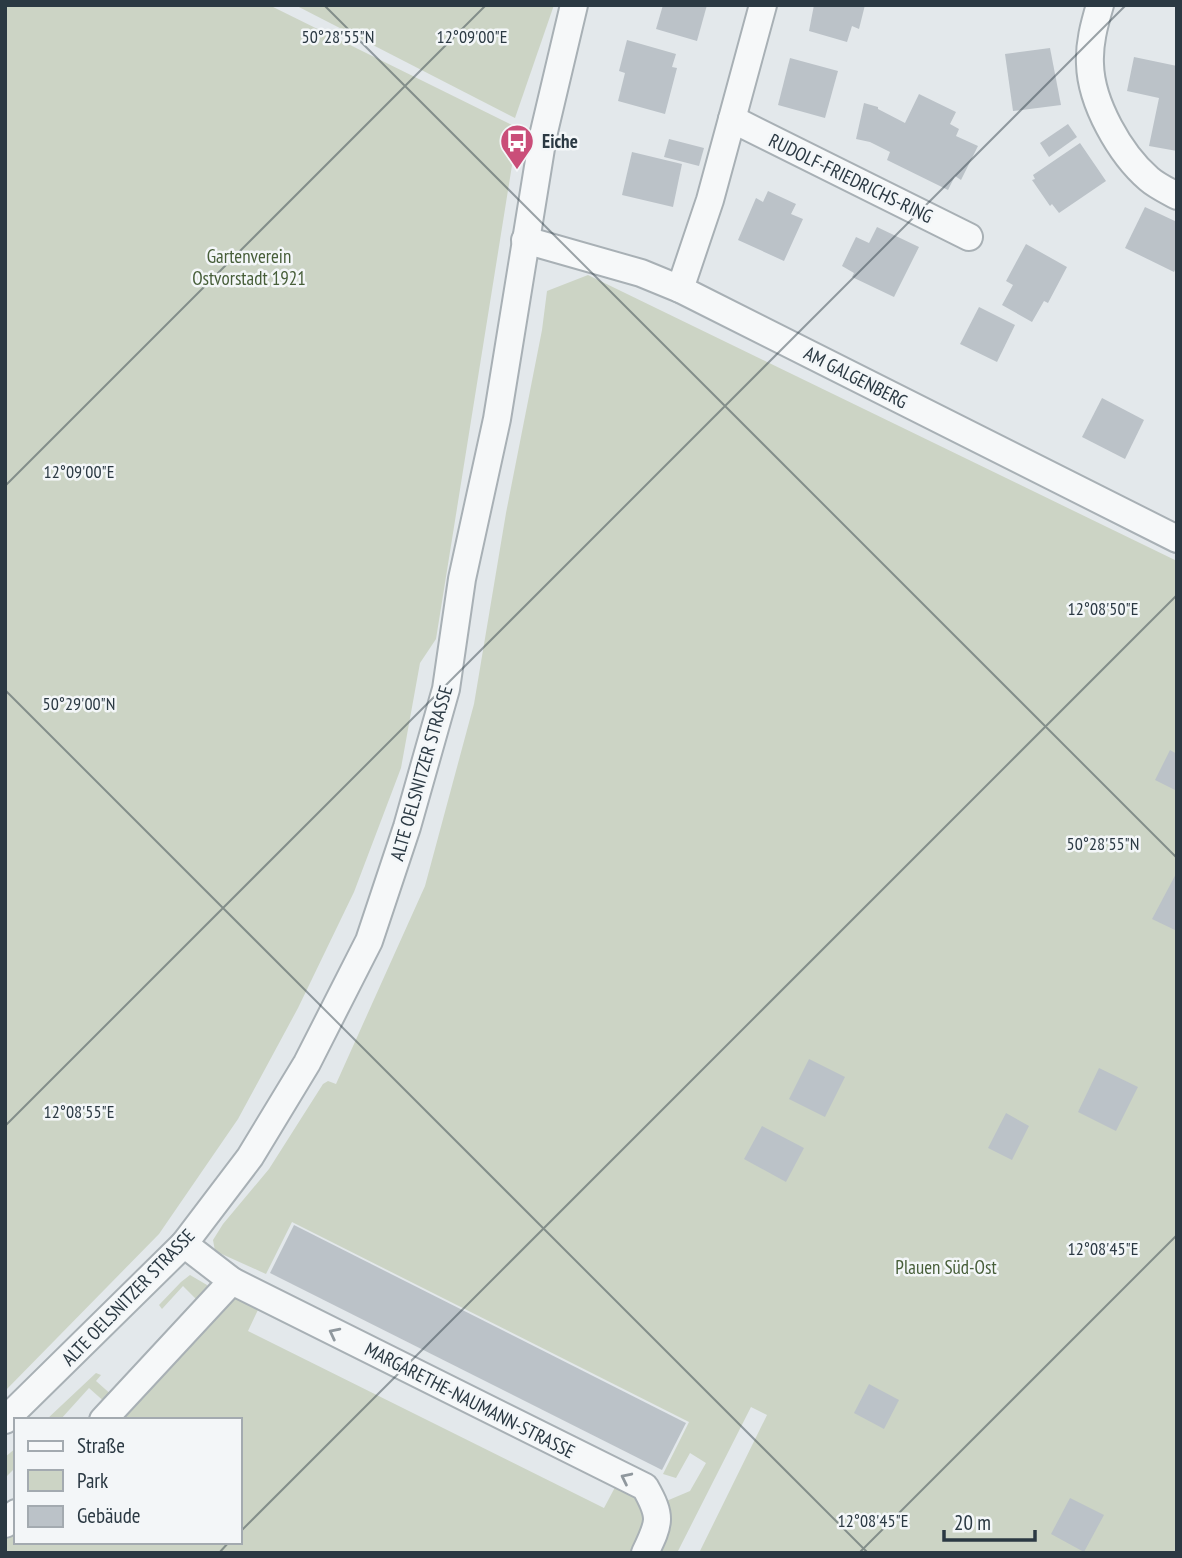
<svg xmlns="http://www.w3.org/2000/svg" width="1182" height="1558" font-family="'PT Sans Narrow',sans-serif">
<rect width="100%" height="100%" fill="#e3e8eb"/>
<g fill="#ccd4c5">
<polygon points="5,5 269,5 518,128 436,639 420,663 401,768 354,892 298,1008 238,1119 159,1234 5,1391"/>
<polygon points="295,5 554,5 515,118"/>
<polygon points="588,275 1177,561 1177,1553 699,1553 767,1415 751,1407 677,1553 653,1553 664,1502 690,1491 706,1463 690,1453 676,1478 663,1474 689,1422 292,1222 266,1274 215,1251 213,1240 223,1224 269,1169 323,1084 328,1081 336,1084 425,886 474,704 506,513 542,330 547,291"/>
<polygon points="190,1275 207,1285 208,1290 198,1301 183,1286 162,1309 159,1305 181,1282"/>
<polygon points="232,1281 264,1297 248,1331 604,1508 621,1476 645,1487 645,1553 5,1553 5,1524 16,1513 16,1542 240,1542 240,1420 103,1420"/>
<polygon points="96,1373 101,1375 96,1381 114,1397 107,1404 89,1388 60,1420 46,1420"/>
<polygon points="16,1448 16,1467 5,1478 5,1457"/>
</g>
<g fill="#bbc2c8">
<polygon points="663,5 707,5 697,41 656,29"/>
<polygon points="814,5 865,5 859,29 852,26 847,42 809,31"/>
<polygon points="627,40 676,54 672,67 677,68 665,114 618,101 625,73 619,71"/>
<polygon points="1050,48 1061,105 1013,111 1005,54"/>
<polygon points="1134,57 1177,66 1177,151 1149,146 1159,98 1127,91"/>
<polygon points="790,58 838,71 825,118 778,105"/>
<polygon points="919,94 956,112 950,124 959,129 956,136 978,146 961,180 955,176 948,190 887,160 890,152 870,142 856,139 864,103 878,107 878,109 905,123"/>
<polygon points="1068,124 1077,137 1049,157 1040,143"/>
<polygon points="669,139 704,148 699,166 664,157"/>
<polygon points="1080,143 1106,181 1059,213 1052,204 1050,206 1032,180 1035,179 1033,175"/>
<polygon points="632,152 682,164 673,207 622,195"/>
<polygon points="768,191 796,204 791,214 803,219 784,261 738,240 756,198 763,202"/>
<polygon points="1145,207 1177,222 1177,266 1174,272 1125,248"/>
<polygon points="877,227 919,247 894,297 852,277 854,273 842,266 856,237 869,243"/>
<polygon points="1026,244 1067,267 1048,303 1044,301 1032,322 1002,305 1013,285 1006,281"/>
<polygon points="979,307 1015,325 997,362 960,344"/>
<polygon points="1102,398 1144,420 1125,459 1082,437"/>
<polygon points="1170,750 1177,754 1177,791 1155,780"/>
<polygon points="1177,872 1177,931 1152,919"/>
<polygon points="809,1059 845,1077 825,1117 789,1099"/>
<polygon points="1099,1068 1138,1087 1116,1131 1078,1112"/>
<polygon points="1006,1113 1029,1126 1012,1160 988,1148"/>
<polygon points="762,1126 804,1148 786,1182 744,1159"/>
<polygon points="294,1225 686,1423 662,1470 270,1273"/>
<polygon points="869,1384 899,1400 884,1429 854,1413"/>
<polygon points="1070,1498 1104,1515 1084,1552 1051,1534"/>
</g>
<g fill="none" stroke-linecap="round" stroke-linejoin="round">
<g stroke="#a8b0b5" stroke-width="30">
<g id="minor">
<path d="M 1100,5 C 1094,25 1089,44 1090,64 C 1091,103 1120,154 1149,179 C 1157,186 1168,191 1177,196"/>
<polyline points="732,119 969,237"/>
<polyline points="525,240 641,273 680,289 1177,539"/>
<polyline points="680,289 710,200 763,5"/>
<path d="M 184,1244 L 232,1281 L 645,1487 C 662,1517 660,1522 645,1553"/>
<polyline points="5,1420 184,1244 250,1157 307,1063 369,941 407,827 446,689 462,579 497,419 543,136 574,5"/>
<polyline points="103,1420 232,1281"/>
<polyline points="5,1524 16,1513"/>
</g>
</g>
<use href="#minor" stroke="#f6f8f9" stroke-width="26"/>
</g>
<defs><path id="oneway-chevron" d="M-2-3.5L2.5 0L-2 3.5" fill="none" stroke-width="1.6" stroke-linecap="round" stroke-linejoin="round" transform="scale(1.75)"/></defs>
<g stroke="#90989e">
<use href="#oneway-chevron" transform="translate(334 1333) rotate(-153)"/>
<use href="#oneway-chevron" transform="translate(626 1478) rotate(-154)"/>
</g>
<path fill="none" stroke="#2b3943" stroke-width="2" stroke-opacity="0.45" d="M 324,5 L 1177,858M 5,486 L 486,5M 5,690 L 868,1553M 5,1126 L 1126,5M 240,1532 L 1177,595M 219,1553 L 229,1542M 859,1553 L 1177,1235"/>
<defs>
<g id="bus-pin" transform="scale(1.75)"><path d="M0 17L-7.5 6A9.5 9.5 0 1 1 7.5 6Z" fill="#ca4e79" stroke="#f3f6f8"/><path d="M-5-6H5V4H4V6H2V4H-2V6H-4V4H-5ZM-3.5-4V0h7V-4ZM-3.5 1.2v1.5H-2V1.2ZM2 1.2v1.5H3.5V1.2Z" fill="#fff"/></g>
</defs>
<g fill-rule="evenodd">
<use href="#bus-pin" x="517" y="141"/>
</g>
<g text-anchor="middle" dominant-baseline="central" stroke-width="5" stroke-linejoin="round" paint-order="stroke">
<g font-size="19" font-weight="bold" fill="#2b3943" stroke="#f3f6f8" text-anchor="start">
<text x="542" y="141">Eiche</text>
</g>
<g font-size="19" fill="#2b3943" stroke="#f3f6f8">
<text transform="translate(851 178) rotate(26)">RUDOLF-FRIEDRICHS-RING</text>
<text transform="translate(856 377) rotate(27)">AM GALGENBERG</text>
<text transform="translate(421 773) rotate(-74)">ALTE OELSNITZER STRASSE</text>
<text transform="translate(128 1297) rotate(-46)">ALTE OELSNITZER STRASSE</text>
<text transform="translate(470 1400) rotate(27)">MARGARETHE-NAUMANN-STRASSE</text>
</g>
<g font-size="19" fill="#475e39" stroke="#f3f6f8">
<text x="249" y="256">Gartenverein<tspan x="249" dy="22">Ostvorstadt 1921</tspan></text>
<text x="946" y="1267">Plauen Süd-Ost</text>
</g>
</g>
<g font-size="18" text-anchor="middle" fill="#2b3943" stroke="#f3f6f8" stroke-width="5" stroke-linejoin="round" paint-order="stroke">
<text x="338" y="43">50°28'55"N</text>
<text x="472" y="43">12°09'00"E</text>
<text x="79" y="478">12°09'00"E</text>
<text x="1103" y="615">12°08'50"E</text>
<text x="79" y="710">50°29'00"N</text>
<text x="1103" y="850">50°28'55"N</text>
<text x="79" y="1118">12°08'55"E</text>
<text x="1103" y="1255">12°08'45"E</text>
<text x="873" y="1527">12°08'45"E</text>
</g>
<rect width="1182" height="1558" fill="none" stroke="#2b3943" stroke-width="14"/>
<rect x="14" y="1418" width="228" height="126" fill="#f3f6f8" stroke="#a3aab0" stroke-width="2"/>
<rect x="28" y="1441" width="35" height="10" fill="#f6f8f9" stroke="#a3aab0" stroke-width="2"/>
<text x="77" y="1453" font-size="21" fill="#2b3943">Straße</text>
<rect x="28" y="1470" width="35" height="21" fill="#ccd4c5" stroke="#a3aab0" stroke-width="2"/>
<text x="77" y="1488" font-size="21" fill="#2b3943">Park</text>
<rect x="28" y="1506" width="35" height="21" fill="#bbc2c8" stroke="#a3aab0" stroke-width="2"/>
<text x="77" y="1523" font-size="21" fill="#2b3943">Gebäude</text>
<path d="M944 1530v10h91v-10" fill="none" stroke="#2b3943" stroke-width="3.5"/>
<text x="954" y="1530" font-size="21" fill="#2b3943" stroke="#f3f6f8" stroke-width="5" paint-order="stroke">20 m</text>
</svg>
